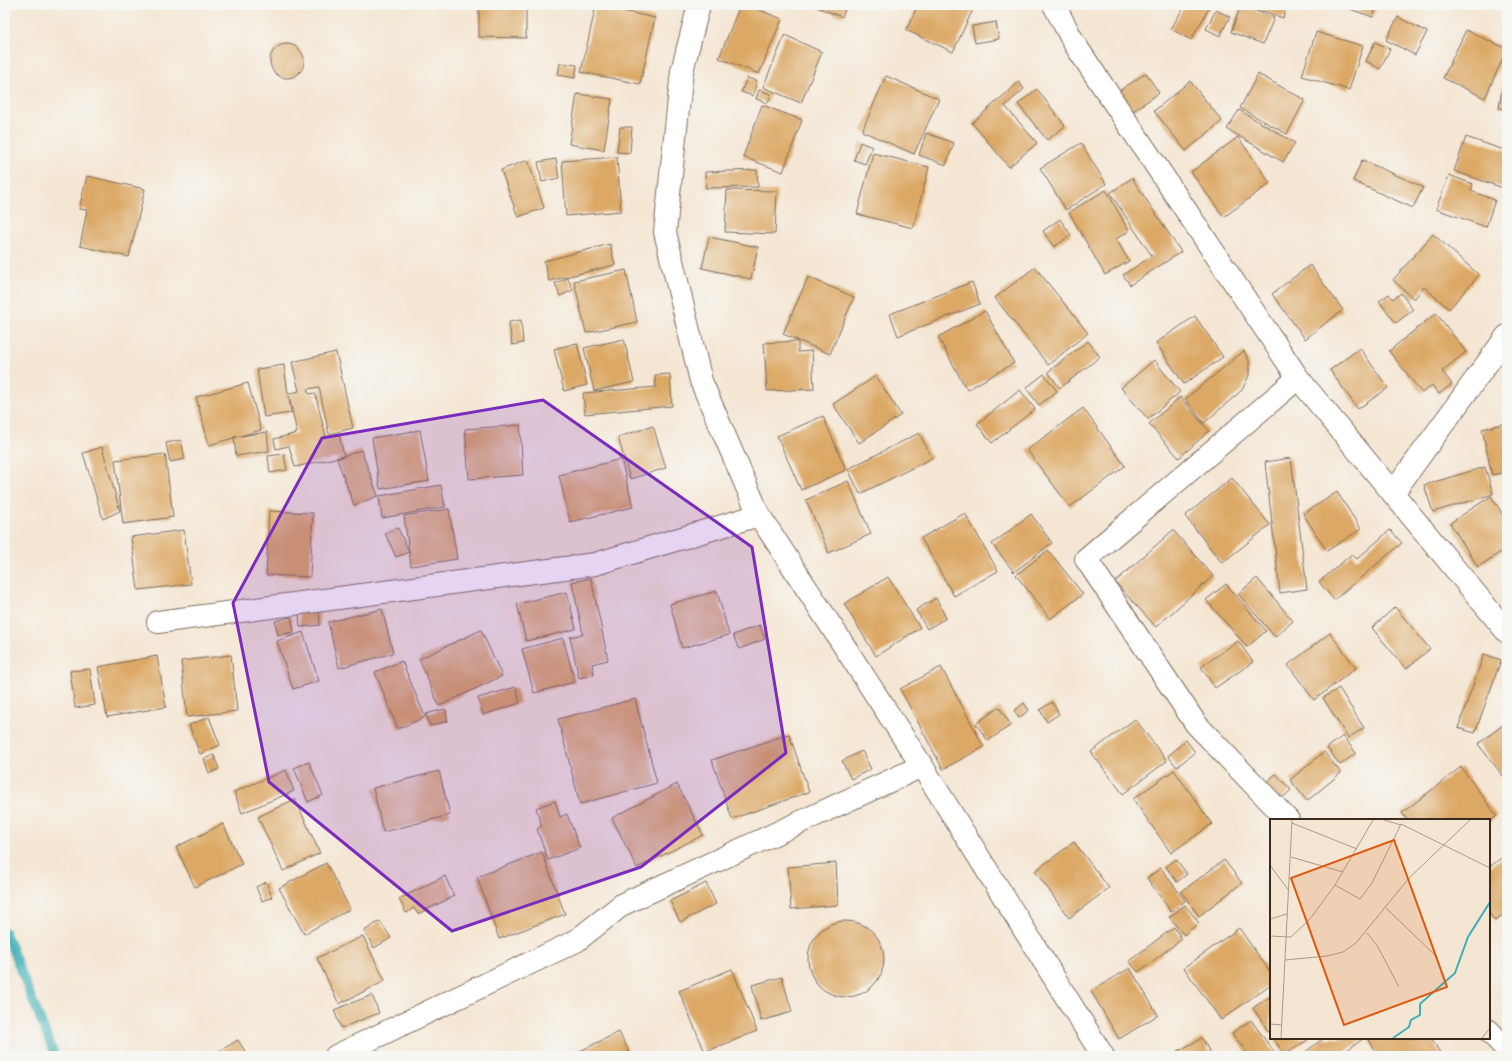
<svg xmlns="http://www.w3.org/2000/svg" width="1512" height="1061" font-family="Mynerve,sans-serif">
<rect width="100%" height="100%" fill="#f6f6f2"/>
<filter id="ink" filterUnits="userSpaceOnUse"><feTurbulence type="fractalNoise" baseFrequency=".025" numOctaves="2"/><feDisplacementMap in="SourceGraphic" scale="8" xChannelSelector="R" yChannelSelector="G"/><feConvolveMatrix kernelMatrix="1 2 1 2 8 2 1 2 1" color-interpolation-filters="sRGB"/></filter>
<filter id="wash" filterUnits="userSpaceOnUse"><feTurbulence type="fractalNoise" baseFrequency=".012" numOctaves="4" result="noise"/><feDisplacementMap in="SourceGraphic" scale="16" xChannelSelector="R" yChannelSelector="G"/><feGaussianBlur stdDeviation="0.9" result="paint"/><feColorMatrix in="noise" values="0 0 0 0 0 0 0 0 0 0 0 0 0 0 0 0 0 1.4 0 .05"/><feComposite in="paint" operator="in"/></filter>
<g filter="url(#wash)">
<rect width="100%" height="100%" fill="#f4e6d3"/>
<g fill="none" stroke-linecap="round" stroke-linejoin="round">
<polyline stroke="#3eafb7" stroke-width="9" points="5,932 55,1056"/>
</g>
<g id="blocks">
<g fill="#dca865">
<polygon points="479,5 526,5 526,38 479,37"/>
<polygon points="596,5 655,18 640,84 581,72"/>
<polygon points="740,5 747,5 782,19 759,74 719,58"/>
<polygon points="812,5 847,5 842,17"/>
<polygon points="918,5 975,5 953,52 906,30"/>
<polygon points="1185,5 1211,5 1191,40 1171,29"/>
<polygon points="1241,5 1274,18 1263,44 1231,32"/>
<polygon points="1245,5 1287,5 1283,18"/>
<polygon points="1338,5 1377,5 1373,17"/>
<polygon points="1216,10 1230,17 1220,36 1206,29"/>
<polygon points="1398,17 1427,32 1415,55 1386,40"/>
<polygon points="996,22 999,39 975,43 972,26"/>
<polygon points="1466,30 1507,49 1485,98 1443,78"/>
<polygon points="1316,32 1363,46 1349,90 1302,76"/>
<polygon points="785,35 822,52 801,103 763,87"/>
<polygon points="1375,42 1390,49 1380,69 1366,61"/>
<circle cx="287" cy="61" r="17"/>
<polygon points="560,63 577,65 575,78 558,75"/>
<polygon points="1506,66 1507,66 1507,109 1499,108"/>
<polygon points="1146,73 1159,93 1133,111 1119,91"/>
<polygon points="1258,74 1305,100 1287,134 1240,108"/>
<polygon points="886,76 939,99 914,154 862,131"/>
<polygon points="747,78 757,81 753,96 741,92"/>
<polygon points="1190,81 1222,121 1186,151 1154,111"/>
<polygon points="1019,82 1024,89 1005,106 1037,143 1009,167 972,123"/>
<polygon points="1037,89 1065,126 1047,140 1018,104"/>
<polygon points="759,90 771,94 768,103 756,99"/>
<polygon points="577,94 612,99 604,150 569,144"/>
<polygon points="762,105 802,120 783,172 743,157"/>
<polygon points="1239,110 1295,143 1283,162 1227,129"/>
<polygon points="620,127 632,127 630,153 617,152"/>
<polygon points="926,133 954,143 946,165 919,155"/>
<polygon points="1238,137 1270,183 1224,217 1191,172"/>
<polygon points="1466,137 1507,151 1506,189 1454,171"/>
<polygon points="860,142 872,147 865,164 854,160"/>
<polygon points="1081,143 1106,184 1066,210 1040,168"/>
<polygon points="873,153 929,167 913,228 857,214"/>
<polygon points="617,157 621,211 566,216 562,161"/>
<polygon points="556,159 559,178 542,182 538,162"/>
<polygon points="528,160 544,208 518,217 501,170"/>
<polygon points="1362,160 1423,187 1413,208 1353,181"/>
<polygon points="757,170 758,187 706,188 705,172"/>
<polygon points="1449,175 1473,184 1471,191 1495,200 1486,227 1436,209"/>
<polygon points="87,176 145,189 129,257 80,246 87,210 79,209"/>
<polygon points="1132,178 1181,252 1130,285 1123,275 1152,256 1110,193"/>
<polygon points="727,190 777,191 775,234 725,232"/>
<polygon points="1106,190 1129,231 1116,239 1129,261 1105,275 1069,212"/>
<polygon points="1060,219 1071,235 1054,247 1043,231"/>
<polygon points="1433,234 1479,275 1449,309 1424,287 1414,299 1393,280"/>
<polygon points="709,237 758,247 751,279 702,268"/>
<polygon points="610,244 615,265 549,281 544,261"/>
<polygon points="1310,265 1343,310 1305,339 1272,294"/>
<polygon points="1035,267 1088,333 1048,365 995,298"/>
<polygon points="626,270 637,322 586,333 574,281"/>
<polygon points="808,277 854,297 830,354 783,334"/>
<polygon points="568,278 573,290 560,296 555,283"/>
<polygon points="972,282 980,304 898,336 890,314"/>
<polygon points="1401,293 1413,310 1396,323 1379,301 1389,294 1393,299"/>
<polygon points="985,311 1014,363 967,390 938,337"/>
<polygon points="1436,313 1466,352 1442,371 1452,384 1439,394 1432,385 1422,393 1389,351"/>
<polygon points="1195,316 1223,357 1184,384 1156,343"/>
<polygon points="521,320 523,343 512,345 509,322"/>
<polygon points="624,339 634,382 594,391 584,348"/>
<polygon points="798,341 798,352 812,351 814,389 767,391 764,343"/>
<polygon points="1088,341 1100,357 1060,388 1048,372"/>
<polygon points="577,343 587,385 564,391 554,349"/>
<polygon points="1360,348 1388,388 1358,409 1330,370"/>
<polygon points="1244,351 1249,361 1249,375 1242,390 1204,423 1185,399"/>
<polygon points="336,352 353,428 329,434 319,387 307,389 309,394 315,393 326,437 339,434 344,456 295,467 289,446 276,449 274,439 297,433 289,396 291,413 264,417 257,369 284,365 288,394 299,391 292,362"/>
<polygon points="1154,360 1180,392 1148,419 1121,388"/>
<polygon points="670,374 672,406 585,414 583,393 656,387 655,375"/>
<polygon points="1044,374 1057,391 1039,405 1026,388"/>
<polygon points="876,376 901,415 859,443 833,404"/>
<polygon points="248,383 261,430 209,445 196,397"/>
<polygon points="1020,390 1035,409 992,443 977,424"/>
<polygon points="1180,397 1209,431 1179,458 1149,424"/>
<polygon points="1083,408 1125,466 1070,507 1027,450"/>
<polygon points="823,416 846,470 801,490 777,436"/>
<polygon points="1507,423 1507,472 1492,475 1482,429"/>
<polygon points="520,425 523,475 469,479 465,429"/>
<polygon points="653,426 666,468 630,479 618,437"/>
<polygon points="420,430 429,481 380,489 372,438"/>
<polygon points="267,432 269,451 236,456 234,437"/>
<polygon points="919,433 932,458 860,494 848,469"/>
<polygon points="181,440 185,459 170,462 166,443"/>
<polygon points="102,447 120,511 103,519 83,453"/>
<polygon points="361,450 378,496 354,505 337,459"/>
<polygon points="165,454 173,517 123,524 115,460"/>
<polygon points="284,454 287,470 270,473 268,456"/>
<polygon points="1291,458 1307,589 1280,593 1265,462"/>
<polygon points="621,459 633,507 570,522 559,475"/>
<polygon points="1485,467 1493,494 1433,512 1424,485"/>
<polygon points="1232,478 1270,525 1222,563 1185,516"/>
<polygon points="848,481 871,534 829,553 806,500"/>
<polygon points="441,485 445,507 382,518 379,496"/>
<polygon points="1337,492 1361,529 1327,551 1303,514"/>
<polygon points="1491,496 1507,521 1507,548 1478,567 1450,523"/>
<polygon points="449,509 457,559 411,566 404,516"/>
<polygon points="269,511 313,513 310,577 266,575"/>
<polygon points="965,513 998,571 954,596 921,538"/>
<polygon points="1031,514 1052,543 1014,572 992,544"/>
<polygon points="398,528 409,552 396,557 385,533"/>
<polygon points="184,530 191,584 138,590 131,537"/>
<polygon points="1173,530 1213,576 1156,627 1115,582"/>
<polygon points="1390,530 1402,543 1334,600 1319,582 1352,554 1357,559"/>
<polygon points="1048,550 1083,594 1050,619 1016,575"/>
<polygon points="888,577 920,628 876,656 844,604"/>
<polygon points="591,578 608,660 592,664 594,675 579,678 570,637 583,634 572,582"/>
<polygon points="1257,578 1293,621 1275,637 1238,594"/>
<polygon points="1226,584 1266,631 1247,647 1206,600"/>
<polygon points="717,591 729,635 682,648 670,604"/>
<polygon points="567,592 576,629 526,641 517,604"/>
<polygon points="936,598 946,618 927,629 916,610"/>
<polygon points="1395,607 1430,649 1406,669 1372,628"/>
<polygon points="382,609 393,653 339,668 328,622"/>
<polygon points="319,611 320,625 300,627 299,613"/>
<polygon points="291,617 294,632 278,635 275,621"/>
<polygon points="760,625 765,639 739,649 733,635"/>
<polygon points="481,630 502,676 439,706 419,659"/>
<polygon points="303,632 319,681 293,689 277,641"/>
<polygon points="1330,633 1356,668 1314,700 1288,665"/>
<polygon points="563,638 575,682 534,693 522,649"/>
<polygon points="1238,641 1253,662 1215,688 1201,667"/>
<polygon points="1484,654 1501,660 1475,733 1458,728"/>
<polygon points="231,655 237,711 187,717 181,661"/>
<polygon points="157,656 166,707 107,717 98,667"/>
<polygon points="402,661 425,717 398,729 375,672"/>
<polygon points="941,667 984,747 943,769 900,689"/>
<polygon points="90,669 95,705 75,708 70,671"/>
<polygon points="516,687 520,703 483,715 478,698"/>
<polygon points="1339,688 1364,728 1348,738 1323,698"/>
<polygon points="635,699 657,783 580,804 558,719"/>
<polygon points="1052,702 1059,714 1047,722 1040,710"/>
<polygon points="1024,703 1029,710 1019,718 1014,711"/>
<polygon points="999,707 1011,725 988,741 976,724"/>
<polygon points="445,709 448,721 430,726 426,714"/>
<polygon points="209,717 220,745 200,754 189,725"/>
<polygon points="1135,719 1167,761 1123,794 1091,752"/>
<polygon points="1507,722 1507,781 1478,744"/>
<polygon points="789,734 809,792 732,819 712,760"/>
<polygon points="1343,736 1356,753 1340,765 1327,748"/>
<polygon points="1186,740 1195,752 1177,767 1168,756"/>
<polygon points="862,751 871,769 851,779 842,761"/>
<polygon points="1324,752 1341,773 1307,801 1290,780"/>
<polygon points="214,755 219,769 209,773 204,759"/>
<polygon points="309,762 323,795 308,802 294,768"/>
<polygon points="1461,767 1497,816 1489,822 1489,820 1407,820 1402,813"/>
<polygon points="286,770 294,791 242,813 234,792"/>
<polygon points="1174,770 1212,824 1171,853 1133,799"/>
<polygon points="439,771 450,815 383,832 373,788"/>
<polygon points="1276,774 1291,790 1278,802 1263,785"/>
<polygon points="677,784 703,835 637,868 612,818"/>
<polygon points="295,799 320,853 283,871 258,817"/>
<polygon points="555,801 560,817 567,814 580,848 548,860 537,829 542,826 536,808"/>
<polygon points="223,824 242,864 195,887 176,847"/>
<polygon points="1074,842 1109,888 1069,918 1035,871"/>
<polygon points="542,852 565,914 499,939 477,877"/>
<polygon points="1507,854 1507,911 1495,921 1489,913 1489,867"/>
<polygon points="1176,859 1187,874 1177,882 1166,867"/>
<polygon points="1224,860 1242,883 1199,916 1181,892"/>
<polygon points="326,863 350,909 304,934 279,888"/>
<polygon points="836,863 838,905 791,909 788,867"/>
<polygon points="1161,868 1185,901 1171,912 1147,878"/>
<polygon points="445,876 454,896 418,914 414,908 406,913 399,899"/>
<polygon points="266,882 272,897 262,901 256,887"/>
<polygon points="706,883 716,904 680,922 670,901"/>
<polygon points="1185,905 1199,923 1184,935 1169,917"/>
<circle cx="846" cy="959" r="38"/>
<polygon points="380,921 391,938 374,948 364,931"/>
<polygon points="1174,927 1182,939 1138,972 1129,961"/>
<polygon points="1239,928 1271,973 1271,984 1221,1020 1184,968"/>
<polygon points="363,936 385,981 339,1004 317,958"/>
<polygon points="1130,968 1158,1015 1119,1039 1091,991"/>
<polygon points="732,969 757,1031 705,1052 679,991"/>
<polygon points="782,977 792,1012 761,1021 752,985"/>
<polygon points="372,995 379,1013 341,1028 334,1010"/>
<polygon points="1271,996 1271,1035 1253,1008"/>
<polygon points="1251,1020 1277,1056 1249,1056 1232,1033"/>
<polygon points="619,1032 631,1056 580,1056 578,1052"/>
<polygon points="1202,1038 1212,1056 1169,1056"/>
<polygon points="1273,1038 1310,1038 1285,1055"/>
<polygon points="1324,1038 1364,1038 1339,1056 1300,1056"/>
<polygon points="1368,1038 1431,1038 1442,1056 1378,1056"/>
<polygon points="238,1040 248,1056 211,1056"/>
</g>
</g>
</g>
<g filter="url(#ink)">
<use href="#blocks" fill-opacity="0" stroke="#7c6c5d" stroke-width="1"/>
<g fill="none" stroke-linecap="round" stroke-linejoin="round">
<g stroke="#7c6c5d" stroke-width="24">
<g id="street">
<polyline points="699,5 682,71 665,232 701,381 759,515 922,766 1103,1056"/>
<polyline points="1054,5 1074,43 1298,378 1507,632"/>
<polyline points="1393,493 1507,336"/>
<polyline points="158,622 595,564 759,515"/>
<polyline points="1288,820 1196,724 1086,559 1298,378"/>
<polyline points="1489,1031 1507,1050"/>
<polyline points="336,1056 576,941 623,904 922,766"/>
</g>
</g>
<use href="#street" stroke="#fff" stroke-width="22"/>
</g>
</g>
<path fill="#7b2cbf" fill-opacity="0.2" stroke="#7b2cbf" stroke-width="3" stroke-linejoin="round" d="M 543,400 L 752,547 L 786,753 L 641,867 L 452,931 L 269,782 L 233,603 L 322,438 Z"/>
<g transform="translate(1270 819)">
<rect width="220" height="220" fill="#f4e6d3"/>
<path fill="none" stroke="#3eafb7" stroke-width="2" d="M 123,219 L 139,208 L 141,201 L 150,196 L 150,185 L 185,154 L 198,118 L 220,83"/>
<path fill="none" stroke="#aa9b8b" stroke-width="1" d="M 114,1 L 131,6M 22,4 L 87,30M 21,38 L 73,53M 0,46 L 19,72M 65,66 L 90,80 L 102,64 L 131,5 L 220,49M 116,89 L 168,139M 0,100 L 17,95M 97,114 L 108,128 L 129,168M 0,117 L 21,118 L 40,100 L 65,66 L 103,1M 15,141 L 57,137 L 73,133 L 86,124 L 139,59 L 200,1M 0,205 L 12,206M 11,219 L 22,1M 212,219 L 220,209"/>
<path fill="#df570d" fill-opacity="0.15" stroke="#df570d" stroke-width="2" d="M 124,21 L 177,168 L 74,206 L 21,59 Z"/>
<rect width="220" height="220" fill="none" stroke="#3b2a1e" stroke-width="2"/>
</g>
<rect width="1512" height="1061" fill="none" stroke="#f6f6f2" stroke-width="20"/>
</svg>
